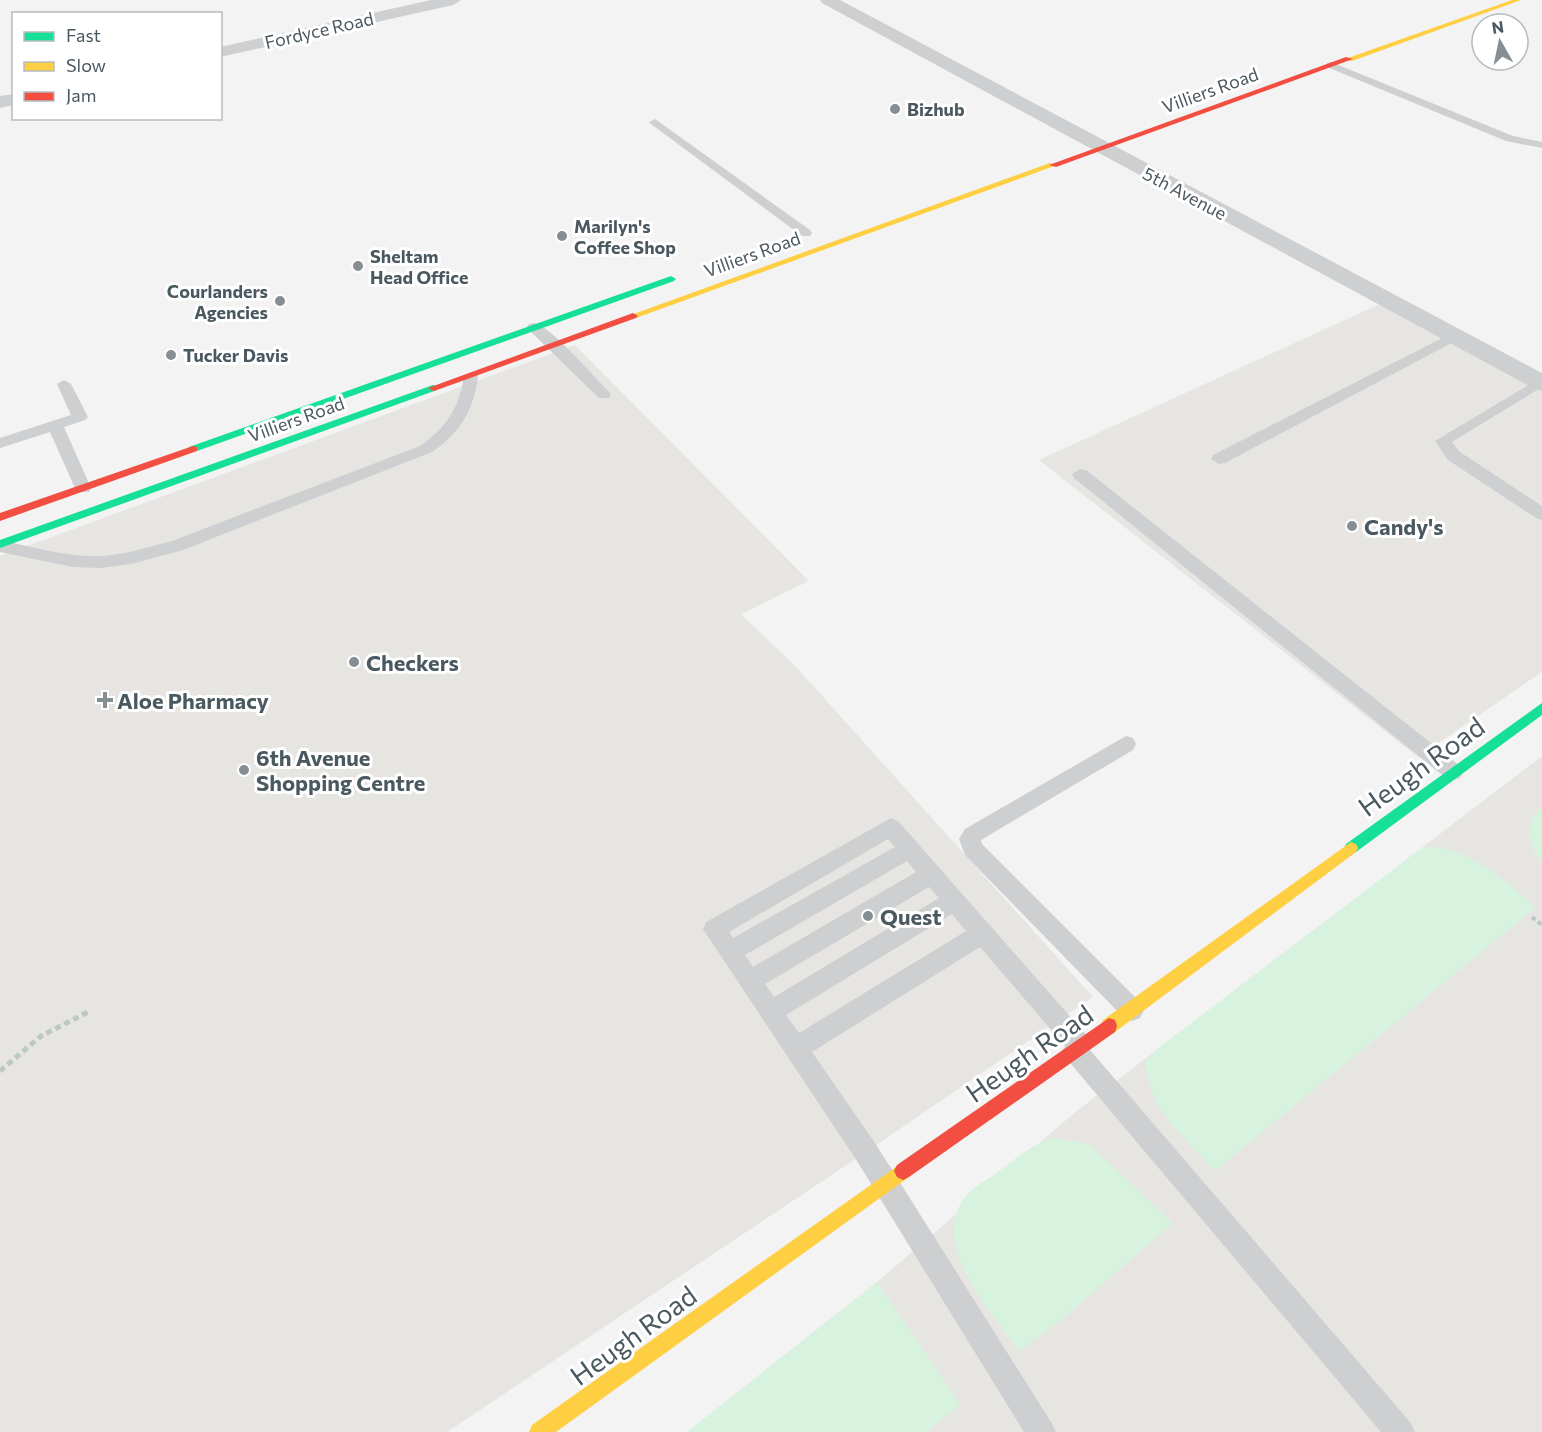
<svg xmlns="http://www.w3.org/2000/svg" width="1542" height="1432" font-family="Commissioner,sans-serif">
<rect width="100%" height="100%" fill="#f3f3f3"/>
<g fill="#e7e5e2">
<polygon points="1382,303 1542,391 1542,672 1418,757 1039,460"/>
<polygon points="575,345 809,581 741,614 797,668 1093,997 866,1152 447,1432 0,1432 0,556"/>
<polygon points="1542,756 1542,1432 687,1432 877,1282 1078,1110"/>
</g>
<g fill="#d8f2e0">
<path d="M 1542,807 L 1542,863 C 1527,844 1522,823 1542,807 Z"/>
<path d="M 1439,847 C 1478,855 1506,882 1536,907 L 1215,1171 C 1186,1139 1145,1106 1146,1061 L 1158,1048 L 1422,848 Z"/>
<path d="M 1054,1138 L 1089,1144 L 1173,1223 L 1059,1322 L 1019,1351 C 993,1314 930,1247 963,1200 C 971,1189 984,1181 995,1174 C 1014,1160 1031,1144 1054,1138 Z"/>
<polygon points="877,1282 960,1404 927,1432 687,1432"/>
</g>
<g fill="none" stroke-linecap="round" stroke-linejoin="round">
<polyline stroke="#bbc8c3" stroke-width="4" stroke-dasharray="4.5 3" stroke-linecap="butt" points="1532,917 1542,925"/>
<polyline stroke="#bbc8c3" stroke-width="5" stroke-dasharray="6 4" stroke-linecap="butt" points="0,1071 41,1036 88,1012"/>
<g fill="#cdcfd1" fill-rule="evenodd">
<polygon points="1331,62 1513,136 1542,142 1542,148 1506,141 1327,67 1327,63"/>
<polygon points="655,119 810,230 812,233 810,236 802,236 651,124 649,122"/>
<path d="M 534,323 C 552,327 594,377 609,392 L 611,395 L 609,398 L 599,398 L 529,330 L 527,327 L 529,324 Z"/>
<polygon points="1454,332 1459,333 1461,336 1459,339 1225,463 1219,464 1211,459 1213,455"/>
<path d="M 471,372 L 478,376 C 474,410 460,433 432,452 L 183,550 L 131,564 L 101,568 L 73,567 L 0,552 L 0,540 C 33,547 69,558 103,556 C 126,554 149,547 172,541 L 420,446 C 447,427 459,408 464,376 Z"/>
<polygon points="1540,378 1542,378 1542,387 1452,442 1460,452 1542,506 1542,520 1536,518 1448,460 1435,441"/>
<polygon points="64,380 71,384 88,417 85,420 64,427 91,488 89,492 77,492 75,488 50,432 0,448 0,438 71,415 57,384"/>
<polygon points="1080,469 1086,470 1460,766 1463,772 1460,778 1453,780 1446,778 1074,478 1072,474"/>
<polygon points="1126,736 1133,738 1136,744 1133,750 981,840 982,844 1140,1002 1144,1010 1140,1018 1132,1021 1124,1018 965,855 959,839 965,829"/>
<path d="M 891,818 L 898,821 L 1089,1038 L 1092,1046 L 1090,1050 L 1410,1422 L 1415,1432 L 1381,1432 L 1066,1058 L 1063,1050 L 1065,1046 L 980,947 L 812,1052 L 875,1143 L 1051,1422 L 1056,1432 L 1024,1432 L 857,1161 L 703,929 L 706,922 ZM 888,839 L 895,847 L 733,938 L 729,932 ZM 907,861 L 916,872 L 753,967 L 745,955 ZM 929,887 L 939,898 L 774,997 L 765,984 ZM 952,914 L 966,931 L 799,1033 L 786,1015 Z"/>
</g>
<g fill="#cdcfd1" fill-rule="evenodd">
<polygon points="431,0 461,0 453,5 220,57 220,47"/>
<polygon points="820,0 840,0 1542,373 1542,391 1533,388 822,3"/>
<polygon points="14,94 14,105 0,108 0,96"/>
</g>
<g fill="#16e098" fill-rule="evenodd">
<polygon points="671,276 676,279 674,281 197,451 189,451 188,449 189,447"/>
<polygon points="433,385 437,386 437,390 0,548 0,540"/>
<polygon points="1542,703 1542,715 1356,852 1351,854 1346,852 1344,848 1346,844"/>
</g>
<g fill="#ffcf43" fill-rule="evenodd">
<polygon points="1512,0 1521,0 1352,61 1345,59"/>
<polygon points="1050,163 1057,165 636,318 628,316"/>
<polygon points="1351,842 1356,844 1358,848 1356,852 1115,1032 1109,1034 1103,1032 1101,1026 1103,1020"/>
<polygon points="903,1162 909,1165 912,1171 909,1177 556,1432 529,1432 532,1425"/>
</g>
<g fill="#f24e42" fill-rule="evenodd">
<polygon points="1346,57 1353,59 1056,167 1049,165"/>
<polygon points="633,313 638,316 636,318 437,390 433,391 428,388"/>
<polygon points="193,446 197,447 197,451 0,521 0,513"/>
<polygon points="1109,1018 1115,1020 1117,1026 1115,1032 909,1177 903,1180 897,1177 894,1171 897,1165"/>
</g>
</g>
<g fill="#858e93" stroke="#fff" stroke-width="2">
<circle cx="895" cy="109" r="6"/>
<circle cx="562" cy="236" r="6"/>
<circle cx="358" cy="266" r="6"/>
<circle cx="280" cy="301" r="6"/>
<circle cx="171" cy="355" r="6"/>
<circle cx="1352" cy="526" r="6"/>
<circle cx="354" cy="662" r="6"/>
<path d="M102 691h6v6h6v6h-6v6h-6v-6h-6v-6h6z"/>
<circle cx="244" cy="770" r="6"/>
<circle cx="868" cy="916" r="6"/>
</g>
<g text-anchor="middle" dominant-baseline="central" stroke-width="6" stroke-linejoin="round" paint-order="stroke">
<g font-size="18" fill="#4a5860" stroke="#fff">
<text transform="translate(319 30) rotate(-13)">Fordyce Road</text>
<text transform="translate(1210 90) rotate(-20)">Villiers Road</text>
<text transform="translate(1185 193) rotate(28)">5th Avenue</text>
<text transform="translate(752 254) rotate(-20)">Villiers Road</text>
<text transform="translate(296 419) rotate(-20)">Villiers Road</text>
</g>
<g font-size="18" font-weight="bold" fill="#4a5860" stroke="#fff" text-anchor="start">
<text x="907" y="109">Bizhub</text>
<text x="574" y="226">Marilyn's<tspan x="574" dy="21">Coffee Shop</tspan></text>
<text x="370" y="256">Sheltam<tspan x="370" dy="21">Head Office</tspan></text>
<text x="268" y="291" text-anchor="end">Courlanders<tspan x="268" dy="21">Agencies</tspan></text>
<text x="183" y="355">Tucker Davis</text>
</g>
<g font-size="22" font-weight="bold" fill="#4a5860" stroke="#fff" text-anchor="start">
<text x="1364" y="526">Candy's</text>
<text x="366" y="662">Checkers</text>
<text x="117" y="700">Aloe Pharmacy</text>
<text x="256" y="757">6th Avenue<tspan x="256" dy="25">Shopping Centre</tspan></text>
<text x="880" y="916">Quest</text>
</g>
<g font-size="27" fill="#4a5860" stroke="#fff">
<text transform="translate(1421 766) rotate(-36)">Heugh Road</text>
<text transform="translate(1029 1053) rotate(-35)">Heugh Road</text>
<text transform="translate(633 1335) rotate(-36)">Heugh Road</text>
</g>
</g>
<rect x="12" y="12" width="210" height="108" fill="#ffffff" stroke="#b7bcbf" stroke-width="1.5"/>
<rect x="24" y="32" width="30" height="9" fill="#16e098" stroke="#b7bcbf" stroke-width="1.5"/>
<text x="66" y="42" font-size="18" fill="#4a5860">Fast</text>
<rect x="24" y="62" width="30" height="9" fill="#ffcf43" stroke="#b7bcbf" stroke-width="1.5"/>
<text x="66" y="72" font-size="18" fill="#4a5860">Slow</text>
<rect x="24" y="92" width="30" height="9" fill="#f24e42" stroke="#b7bcbf" stroke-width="1.5"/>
<text x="66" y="102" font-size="18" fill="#4a5860">Jam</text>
<g transform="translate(1500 42) rotate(351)"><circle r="28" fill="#ffffff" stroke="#b7bcbf" stroke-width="1.5"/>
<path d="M0-4.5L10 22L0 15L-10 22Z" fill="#858e93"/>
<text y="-9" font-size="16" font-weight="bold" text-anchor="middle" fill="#4a5860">N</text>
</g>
</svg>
